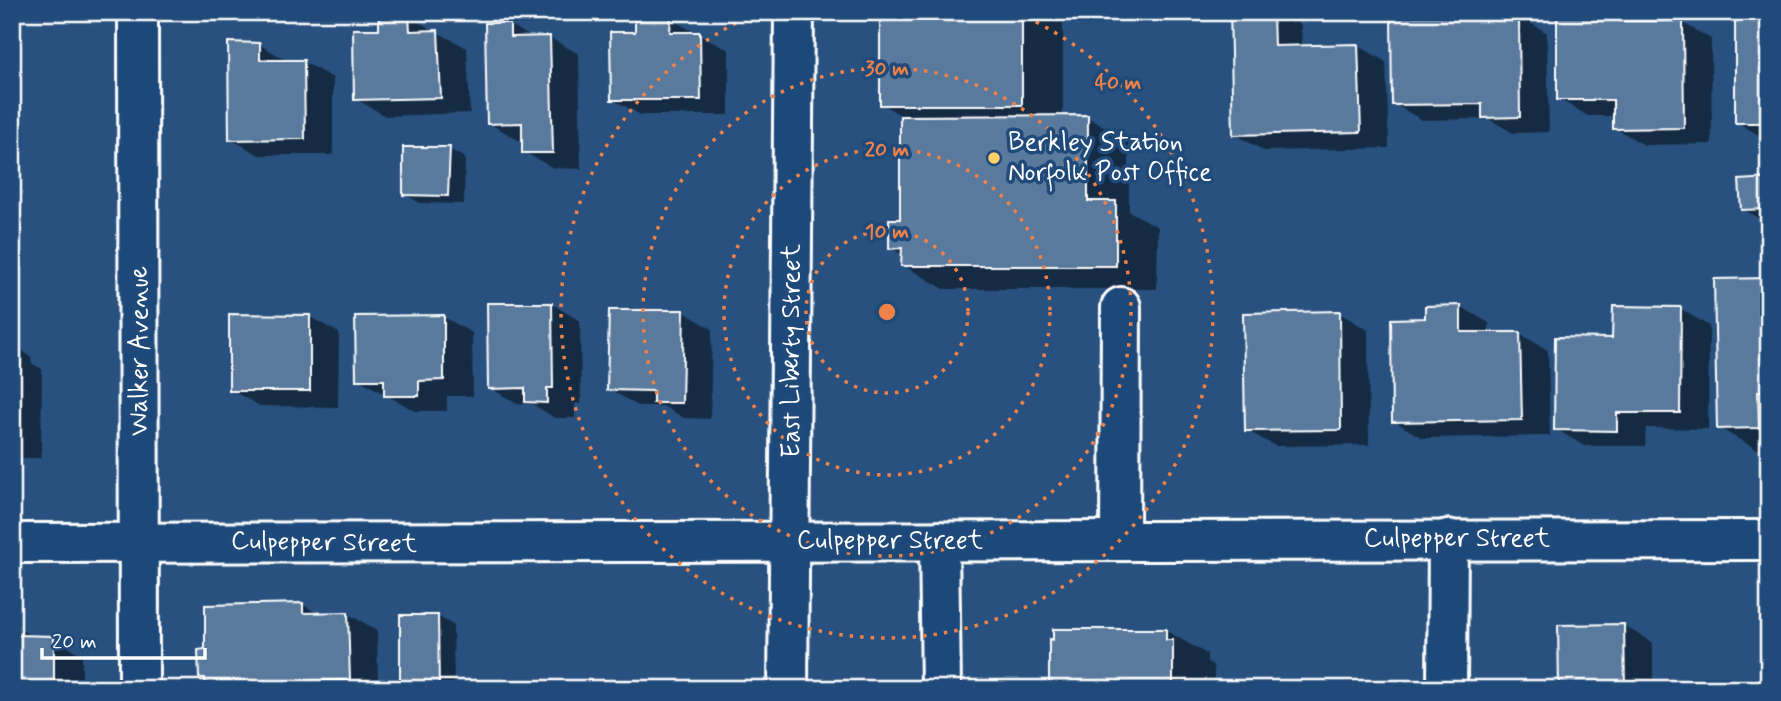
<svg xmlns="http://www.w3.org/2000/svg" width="1781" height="701" font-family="Mynerve,sans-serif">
<rect width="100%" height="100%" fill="#28517f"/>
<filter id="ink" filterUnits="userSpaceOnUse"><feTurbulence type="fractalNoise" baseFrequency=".0143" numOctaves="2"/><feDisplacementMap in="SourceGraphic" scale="14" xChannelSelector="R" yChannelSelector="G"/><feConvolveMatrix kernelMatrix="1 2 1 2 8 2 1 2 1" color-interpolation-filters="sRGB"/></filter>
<g filter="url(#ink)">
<g fill="#0007">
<polygon points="882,12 1063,12 1063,117 1087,117 1129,141 1129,211 1158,227 1157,289 944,289 903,265 903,255 891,248 901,220 902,116 882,104"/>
<polygon points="1232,12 1278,12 1301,25 1302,47 1358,45 1386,62 1389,148 1264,151 1235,134"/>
<polygon points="1559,12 1630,12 1648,23 1683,23 1711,39 1712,144 1644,145 1615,128 1615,116 1588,116 1559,99"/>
<polygon points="1769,12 1769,139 1765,139 1737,122"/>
<polygon points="1519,16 1547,33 1549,132 1513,133 1489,119 1422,120 1394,104"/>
<polygon points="409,17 467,48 470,113 385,116 356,99 381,31"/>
<polygon points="670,19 729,50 729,115 641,115 612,99 636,34"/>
<polygon points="509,24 533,38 550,38 579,54 581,169 553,168 524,152 524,140 518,140 489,123"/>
<polygon points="260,45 290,62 304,62 333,78 333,155 259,155 231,139"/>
<polygon points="449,149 465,158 464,204 420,203 404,194"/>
<polygon points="1769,180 1769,218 1758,218 1742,209"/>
<polygon points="1769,280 1769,449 1756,449 1719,428"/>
<polygon points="552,304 580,321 581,404 575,403 575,418 555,418 532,404 518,404 490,388"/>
<polygon points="1460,306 1489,323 1489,334 1520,334 1548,350 1550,436 1422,438 1394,421 1426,320"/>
<polygon points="1681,309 1709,326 1708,429 1646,428 1645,446 1584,446 1556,429 1614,340"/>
<polygon points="684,312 712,329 710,419 684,418 663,406 638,406 609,389"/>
<polygon points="1339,313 1368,330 1369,445 1275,446 1246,430"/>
<polygon points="310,317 339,333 338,407 260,406 231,390"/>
<polygon points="444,317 472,333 473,396 447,396 447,411 415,411 358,379"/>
<polygon points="12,340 32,359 31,363 42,369 41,458 12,458"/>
<polygon points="302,604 319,614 348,614 377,630 378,689 207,689 207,681 200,677 207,651"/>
<polygon points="437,616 453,625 454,689 402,689"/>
<polygon points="1624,626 1653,643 1653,689 1560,689"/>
<polygon points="16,627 33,637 53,638 82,655 82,689 12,689"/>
<polygon points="1165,630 1207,654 1207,662 1214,666 1214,689 1051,689"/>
</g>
<g fill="#5a7a9d" stroke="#fff" stroke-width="2">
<rect x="880" y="12" width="142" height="93"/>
<polygon points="1230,12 1273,12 1274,46 1358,44 1361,132 1233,135"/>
<polygon points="1557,12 1620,12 1620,21 1683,21 1684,128 1613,129 1613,100 1557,100"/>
<rect x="1735" y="12" width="34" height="111"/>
<polygon points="409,15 410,31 438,30 441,98 354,100 353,29 379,29 379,17"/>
<polygon points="1519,15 1520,117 1482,118 1482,104 1392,105 1391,16"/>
<polygon points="671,17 670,32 700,32 701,100 611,100 610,32 635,32 635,18"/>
<polygon points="485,23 510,23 510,37 550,36 553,153 522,153 522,123 487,124"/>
<polygon points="228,42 260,43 260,60 304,60 305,139 229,140"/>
<polygon points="1088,115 1088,201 1116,201 1116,266 901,266 902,248 889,249 889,219 900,219 900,116"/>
<polygon points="403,147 450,147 448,196 403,195"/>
<polygon points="1769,178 1769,209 1741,210 1739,180"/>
<polygon points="1769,278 1769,391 1758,391 1759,428 1717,429 1714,279"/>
<polygon points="487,303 552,303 553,388 547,388 547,403 525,402 525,388 488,389"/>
<polygon points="1461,305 1461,332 1520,332 1522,420 1392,422 1391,319 1425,318 1425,306"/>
<polygon points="1613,306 1681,307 1680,413 1617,413 1617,431 1554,430 1555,337 1612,338"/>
<polygon points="609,310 684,310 682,403 653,403 653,391 607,390"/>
<polygon points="1340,311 1341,430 1245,431 1243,313"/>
<polygon points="229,314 310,315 310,391 229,391"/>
<polygon points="444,315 444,380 419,381 419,396 384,396 384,380 356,380 355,316"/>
<polygon points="303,603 303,613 348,612 350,680 261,683 261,689 206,689 205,678 199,678 198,650 205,649 205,605"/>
<polygon points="400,615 438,615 439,689 400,689"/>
<polygon points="1624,624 1625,689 1559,689 1558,625"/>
<polygon points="12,626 17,626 16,635 54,636 54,689 12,689"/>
<polygon points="1053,629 1166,629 1166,640 1173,640 1173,689 1049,689 1049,639 1053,640"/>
</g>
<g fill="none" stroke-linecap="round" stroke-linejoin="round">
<g stroke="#fff" stroke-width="44">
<g id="minor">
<polyline points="138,12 139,689"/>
<polyline points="1120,540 1121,307"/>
<polyline points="939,541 941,689"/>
<polyline points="12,543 1769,540"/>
<polyline points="1447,689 1448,539"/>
</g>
</g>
<g stroke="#fff" stroke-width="44">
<polyline id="major" points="788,689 794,12"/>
</g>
<use href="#minor" stroke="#1f4a7a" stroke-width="38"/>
<use href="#major" stroke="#1f4a7a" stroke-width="38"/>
</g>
</g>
<g fill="none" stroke="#ee8249" stroke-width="3.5" stroke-dasharray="3.5 7">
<circle cx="887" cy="312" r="81"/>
<circle cx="887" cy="312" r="163"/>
<circle cx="887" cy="312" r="244"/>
<path d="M1017 13A326 326 0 1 1 757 13"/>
</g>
<circle fill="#ffd166" stroke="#1f4a7a" stroke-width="2.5" cx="994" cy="158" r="7"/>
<g text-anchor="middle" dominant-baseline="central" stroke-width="7" stroke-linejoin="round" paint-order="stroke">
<g font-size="26" fill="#fff" stroke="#1f4a7a" text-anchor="start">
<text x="1008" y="143">Berkley Station<tspan x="1008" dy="30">Norfolk Post Office</tspan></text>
</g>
<g font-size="26" fill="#fff" stroke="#1f4a7a">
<text transform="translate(140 351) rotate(-90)">Walker Avenue</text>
<text transform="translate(792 351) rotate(-90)">East Liberty Street</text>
<text x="1457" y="539">Culpepper Street</text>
<text x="890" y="541">Culpepper Street</text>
<text transform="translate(324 543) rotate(1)">Culpepper Street</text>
</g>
</g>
<circle cx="887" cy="312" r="10" fill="#ee8249" stroke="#1f4a7a" stroke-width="3.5"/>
<g font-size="21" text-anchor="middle" font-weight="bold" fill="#ee8249" stroke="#1f4a7a" stroke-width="7" stroke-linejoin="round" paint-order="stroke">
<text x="887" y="75">30 m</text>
<text x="1118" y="89">40 m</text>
<text x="887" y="156">20 m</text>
<text x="887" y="238">10 m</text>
</g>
<rect width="1781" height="701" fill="none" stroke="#1f4a7a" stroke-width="42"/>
<rect x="21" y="21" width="1739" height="659" fill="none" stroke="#fff" stroke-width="2.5" filter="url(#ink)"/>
<path d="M42 648v10h163v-10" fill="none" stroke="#ffffff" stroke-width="3.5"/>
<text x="52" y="648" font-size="21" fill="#ffffff" stroke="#1f4a7a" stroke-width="5" paint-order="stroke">20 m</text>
</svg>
